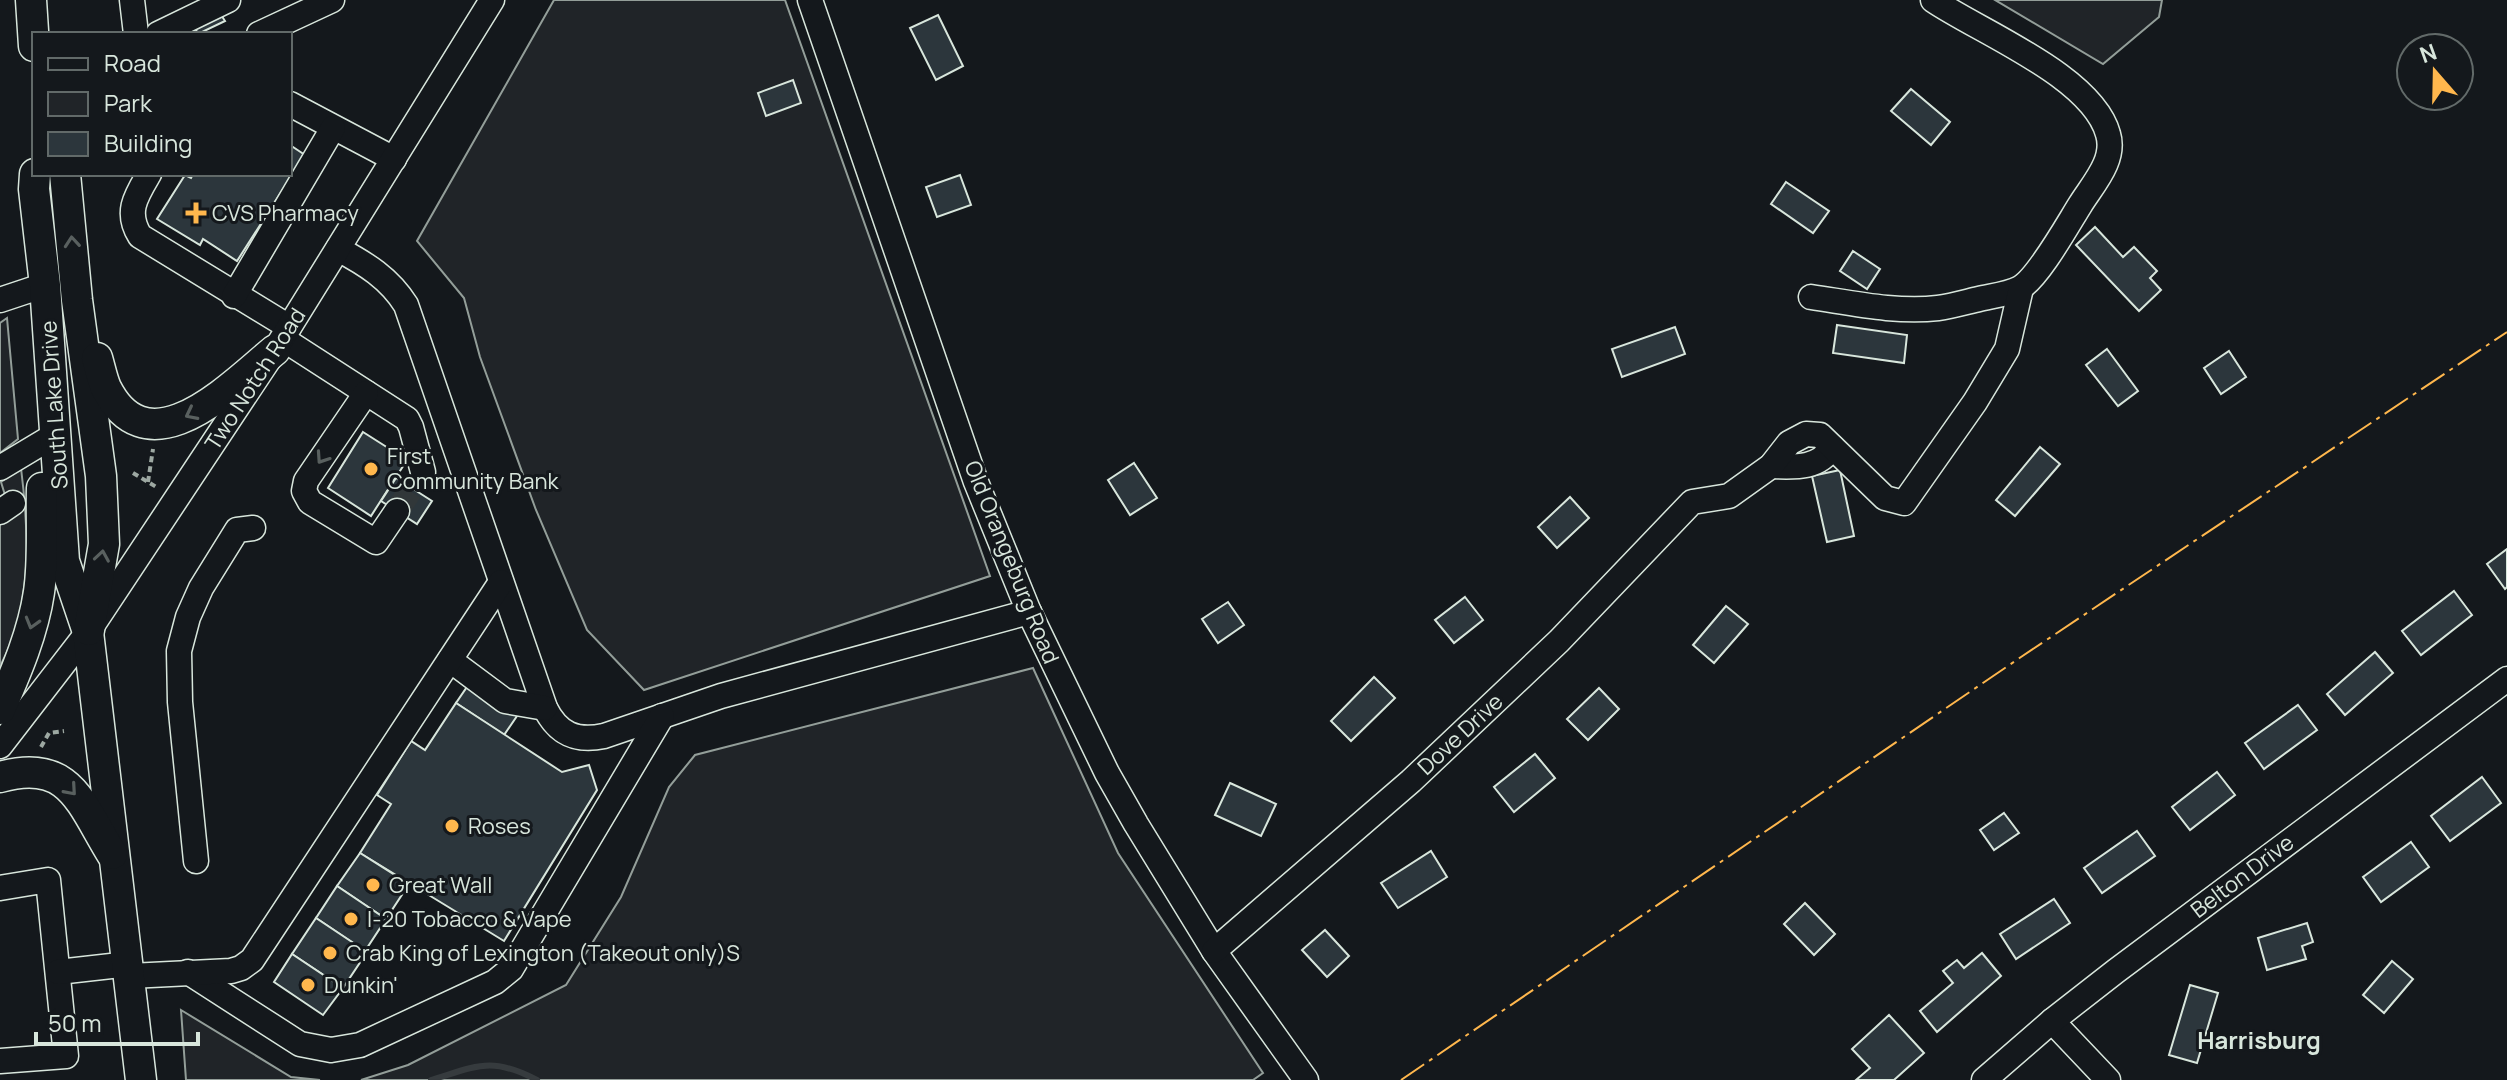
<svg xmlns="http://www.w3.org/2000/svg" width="2507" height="1080" font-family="Manrope,sans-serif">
<rect width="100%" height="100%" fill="#14181c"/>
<g fill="#202428" stroke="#939e99" stroke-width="2">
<polygon points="554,0 785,0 990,576 644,690 587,630 536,510 480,357 464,298 417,241"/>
<polygon points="1995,0 2162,0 2159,17 2103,64"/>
<polygon points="7,318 18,439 0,453 0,323"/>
<path d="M 21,468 C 29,532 33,607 0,666 L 0,523 L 5,495 L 1,482 Z"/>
<polygon points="1033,668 1118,853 1263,1073 1253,1080 361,1080 408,1065 566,985 621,897 669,787 695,755"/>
<polygon points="181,1010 291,1077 320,1080 186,1080"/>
</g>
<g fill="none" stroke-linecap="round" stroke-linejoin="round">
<path stroke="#363b3e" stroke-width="6" d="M 431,1080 C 477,1066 491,1056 537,1080"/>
</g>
<g fill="#2c363c" stroke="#d8e6dc" stroke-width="2">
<polygon points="218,10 225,21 198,34 193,24"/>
<polygon points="938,15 963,66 936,80 910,28"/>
<polygon points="793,80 801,103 766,116 758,93"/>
<polygon points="1911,89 1950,122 1931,145 1891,111"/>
<polygon points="290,145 305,155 237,261 203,239 200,245 157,219 185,175 191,178 193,174 290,174"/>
<polygon points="960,175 971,205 937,217 926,187"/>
<polygon points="1786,182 1829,211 1813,233 1771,204"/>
<polygon points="2095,227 2123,257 2134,247 2157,271 2150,278 2161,290 2139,311 2076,245"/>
<polygon points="1853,251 1880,269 1867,289 1840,271"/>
<polygon points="1837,325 1907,335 1904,363 1833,353"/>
<polygon points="1675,327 1685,354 1622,377 1612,349"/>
<polygon points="2107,349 2138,391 2118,406 2086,365"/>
<polygon points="2229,351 2246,377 2221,394 2204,368"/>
<polygon points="363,432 407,460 371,516 328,488"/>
<polygon points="2040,447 2060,464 2015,516 1996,500"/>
<polygon points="1134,463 1157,498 1130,515 1108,480"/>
<polygon points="1840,470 1854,536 1827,542 1812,476"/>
<polygon points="396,478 432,501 417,524 381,501"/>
<polygon points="1570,497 1589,518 1557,548 1538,527"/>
<polygon points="2507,549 2507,587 2505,589 2487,564"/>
<polygon points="2454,591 2472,615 2421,655 2402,631"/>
<polygon points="1465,597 1483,620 1454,643 1435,620"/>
<polygon points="1228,602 1244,625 1218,643 1202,619"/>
<polygon points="1726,606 1748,624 1714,663 1693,645"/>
<polygon points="2375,652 2393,673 2345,715 2327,694"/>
<polygon points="1374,677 1395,698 1351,741 1331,721"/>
<polygon points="469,684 517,716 504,735 456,703"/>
<polygon points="1599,688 1619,709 1588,740 1567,719"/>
<polygon points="456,703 562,772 589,765 597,790 504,941 360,853 391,804 377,795 411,741 425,750"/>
<polygon points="2298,705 2317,730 2264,769 2245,743"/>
<polygon points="1535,754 1555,778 1514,812 1494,787"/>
<polygon points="2217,772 2235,795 2190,830 2172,807"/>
<polygon points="2482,777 2501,803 2450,841 2431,816"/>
<polygon points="1230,783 1276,804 1261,836 1215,815"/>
<polygon points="2004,813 2019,833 1994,850 1980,830"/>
<polygon points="2137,831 2155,856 2102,893 2084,868"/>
<polygon points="2411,842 2429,867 2381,902 2363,877"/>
<polygon points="1431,851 1447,877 1398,908 1381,883"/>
<polygon points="360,853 409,884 386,919 337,886"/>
<polygon points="337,886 386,919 365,951 316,918"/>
<polygon points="2054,899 2070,923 2016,959 2000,934"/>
<polygon points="1805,903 1835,934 1814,955 1784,924"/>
<polygon points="316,918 367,952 343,988 292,954"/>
<polygon points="2307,923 2313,942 2302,946 2306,959 2267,970 2258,938"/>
<polygon points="1325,930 1349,956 1327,977 1302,950"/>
<polygon points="1982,953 2001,976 1937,1032 1920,1011 1953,983 1943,971 1957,960 1964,968"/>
<polygon points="292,954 343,988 323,1015 274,982"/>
<polygon points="2392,961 2413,979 2384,1013 2363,995"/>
<polygon points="2190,985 2218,993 2197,1063 2169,1055"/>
<polygon points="1889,1015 1924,1053 1894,1080 1856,1080 1870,1068 1852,1049"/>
</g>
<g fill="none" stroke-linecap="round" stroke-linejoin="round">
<polyline stroke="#313739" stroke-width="24" stroke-dasharray="24 12" stroke-linecap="butt" points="397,511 412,488"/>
<g stroke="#d8e6dc" stroke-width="27">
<g id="minor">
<polyline points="132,0 136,34"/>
<polyline points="810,0 976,482 1029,612 1107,773 1136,824 1214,951 1306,1080"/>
<polyline points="158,34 228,0"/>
<polyline points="259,34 332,0"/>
<polyline points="290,104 394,159"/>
<path d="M 149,174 C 136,196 125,212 140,236 L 289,327"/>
<path d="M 338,249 C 366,264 389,278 406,305 L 545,708 C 558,734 576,742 604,736 L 721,696 L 1029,612"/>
<polyline points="234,296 333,128"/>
<path d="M 1811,297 C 1852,303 1897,313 1938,308 C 1952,306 1966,302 1979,299 C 1992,296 2009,294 2020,288 C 2038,278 2068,224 2080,205 C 2093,184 2116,160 2108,134 C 2092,76 1980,32 1933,0"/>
<polyline points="0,300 45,285"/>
<polyline points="283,339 407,419 411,427 423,472"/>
<polyline points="366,393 306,481 304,491 310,502 376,542 397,511"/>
<path d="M 1771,466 C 1795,467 1819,469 1832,447"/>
<polyline points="0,468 55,435"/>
<polyline points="0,512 13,503"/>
<polyline points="450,660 505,701 545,708"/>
<polyline points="0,746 88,632 275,350 492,0"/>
<polyline points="196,861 180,702 179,651 188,617 201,588 237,530 253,528"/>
<polyline points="0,888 48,880 66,1056 0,1061"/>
<polyline points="1214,951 1411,781 1559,641 1692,502 1729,496 1771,466 1789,443 1806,434 1820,435 1885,498 1904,503 1975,402 2007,349 2021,288"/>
<polyline points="58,972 129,964"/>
<polyline points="188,972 300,1044 331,1050 360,1045 495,982 511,969 662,716"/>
<polyline points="130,976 231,971 241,968 252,960 501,582"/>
<polyline points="2052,1021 2108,1080"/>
<polyline points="1984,1080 2052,1021 2116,971 2507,679"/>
</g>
</g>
<g stroke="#d8e6dc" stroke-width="33">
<g id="major">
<polyline points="31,0 34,46"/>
<polyline points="35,174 34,189 45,285 64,561 88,632 141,1080"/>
<polyline points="65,174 77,300 101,476 104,544 89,630"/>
<path d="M 97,358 C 100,368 102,379 106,388 C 149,473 232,385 275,350"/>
<path d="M 0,709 C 16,672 33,633 39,592 C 44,559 41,522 42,488"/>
<path d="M 0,777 C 70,757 81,804 112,854"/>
</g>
</g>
<g stroke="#9da8a2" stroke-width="4" stroke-dasharray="6 4" stroke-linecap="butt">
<polyline points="133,473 158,488"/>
<polyline points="148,482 153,449"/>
<polyline points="41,747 49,733 64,731"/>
</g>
<use href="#minor" stroke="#14181c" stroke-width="24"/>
<use href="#major" stroke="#14181c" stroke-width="30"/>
<polyline stroke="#ffb74d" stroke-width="2" stroke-dasharray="28 6 4 6" stroke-linecap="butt" points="1401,1080 2021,657 2507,332"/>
</g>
<defs><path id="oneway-chevron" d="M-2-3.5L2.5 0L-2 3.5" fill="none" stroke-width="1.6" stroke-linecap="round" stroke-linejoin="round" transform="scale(2)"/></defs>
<g stroke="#59605f">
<use href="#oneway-chevron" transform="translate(72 242) rotate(-95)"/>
<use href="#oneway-chevron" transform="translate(191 414) rotate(153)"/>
<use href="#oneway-chevron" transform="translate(322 458) rotate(124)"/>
<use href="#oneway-chevron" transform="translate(102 556) rotate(-81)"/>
<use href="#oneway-chevron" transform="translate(32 623) rotate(106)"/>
<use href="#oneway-chevron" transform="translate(71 790) rotate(49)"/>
</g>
<g fill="#ffb74d" stroke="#14181c" stroke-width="3">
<path d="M192 201h8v8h8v8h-8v8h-8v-8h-8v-8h8z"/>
<circle cx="371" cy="469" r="8"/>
<circle cx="452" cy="826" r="8"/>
<circle cx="373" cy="885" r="8"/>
<circle cx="351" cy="919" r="8"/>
<circle cx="330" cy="953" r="8"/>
<circle cx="308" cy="985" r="8"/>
</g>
<g text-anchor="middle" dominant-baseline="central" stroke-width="6" stroke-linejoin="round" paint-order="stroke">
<g font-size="22" fill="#d8e6dc" stroke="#14181c" text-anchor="start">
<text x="212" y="213">CVS Pharmacy</text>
<text x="387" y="456">First<tspan x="387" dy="25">Community Bank</tspan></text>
<text x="468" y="826">Roses</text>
<text x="389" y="885">Great Wall</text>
<text x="367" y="919">I-20 Tobacco &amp; Vape</text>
<text x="346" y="953">Crab King of Lexington (Takeout only)S</text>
<text x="324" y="985">Dunkin'</text>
</g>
<g font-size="22" fill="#d8e6dc" stroke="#14181c">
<text transform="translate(255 379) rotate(-57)">Two Notch Road</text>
<text transform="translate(54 405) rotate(-94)">South Lake Drive</text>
<text transform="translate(1012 562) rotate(68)">Old Orangeburg Road</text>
<text transform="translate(1460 734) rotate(-43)">Dove Drive</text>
<text transform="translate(2242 876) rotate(-37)">Belton Drive</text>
</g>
<g font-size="24" font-weight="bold" fill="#d8e6dc" stroke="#14181c">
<text x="2259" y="1039">Harrisburg</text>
</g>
</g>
<rect x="32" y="32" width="260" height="144" fill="#14181c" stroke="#626a69" stroke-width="2"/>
<rect x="48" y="58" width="40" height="12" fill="#14181c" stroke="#626a69" stroke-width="2"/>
<text x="104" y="72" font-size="24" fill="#d8e6dc">Road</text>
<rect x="48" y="92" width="40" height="24" fill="#202428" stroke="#626a69" stroke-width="2"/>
<text x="104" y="112" font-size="24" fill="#d8e6dc">Park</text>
<rect x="48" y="132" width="40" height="24" fill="#2c363c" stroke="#626a69" stroke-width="2"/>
<text x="104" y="152" font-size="24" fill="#d8e6dc">Building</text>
<g transform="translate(2435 72) rotate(340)"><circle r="38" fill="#14181c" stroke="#626a69" stroke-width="2"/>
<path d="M0-6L14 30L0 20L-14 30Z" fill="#ffb74d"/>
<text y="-12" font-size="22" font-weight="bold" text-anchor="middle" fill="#d8e6dc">N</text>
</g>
<path d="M36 1032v12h162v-12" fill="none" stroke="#d8e6dc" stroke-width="4"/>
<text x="48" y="1032" font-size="24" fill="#d8e6dc" stroke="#14181c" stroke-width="6" paint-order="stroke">50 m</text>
</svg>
